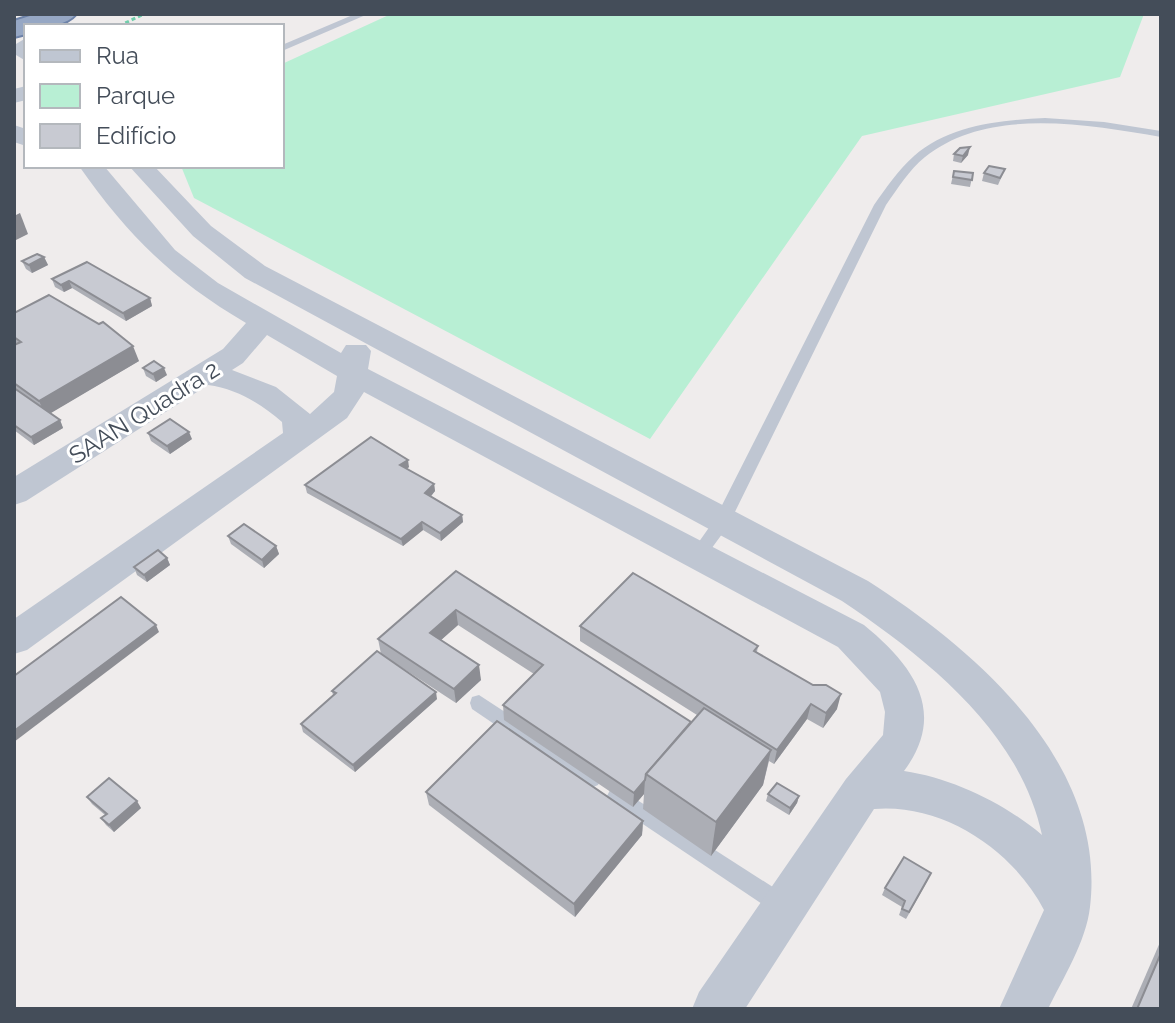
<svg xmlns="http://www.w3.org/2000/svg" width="1175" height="1023" font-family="Raleway,sans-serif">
<rect width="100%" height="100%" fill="#efecec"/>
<polygon fill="#b8efd4" points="391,14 1144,14 1120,77 862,136 650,439 194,198 181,166 282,166 282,64"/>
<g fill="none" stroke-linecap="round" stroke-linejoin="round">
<g stroke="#6d82a8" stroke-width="4">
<path id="trunk" d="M 36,14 L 76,14 C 64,28 43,26 26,26 L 26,34 L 14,37 L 14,21 Z"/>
</g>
<polyline stroke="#70cdab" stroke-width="3" stroke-dasharray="4 3" stroke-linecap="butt" points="119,26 144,14"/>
<g fill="#bfc6d2" fill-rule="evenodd">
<polygon points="355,14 368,14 282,51 282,45"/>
<path d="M 1045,118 L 1104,122 L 1161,131 L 1161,137 C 1088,125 989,106 925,157 C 909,170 898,188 886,205 L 728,526 L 703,560 L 691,560 L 689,556 L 715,519 L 874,205 C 886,188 898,170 914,156 C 949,125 1001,120 1045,118 Z"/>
<polygon points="479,695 598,773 601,779 598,785 591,788 584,785 472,709 470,703 472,697"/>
<polygon points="617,787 793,900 796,907 793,914 785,917 777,914 610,802 607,796 610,790"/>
</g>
<g fill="#bfc6d2" fill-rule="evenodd">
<polygon points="26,38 26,61 16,55 16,44"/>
<polygon points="26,86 26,100 14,103 14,89"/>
<polygon points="14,125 26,129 26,146 14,142"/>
<path d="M 79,166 L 104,166 L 175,250 L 218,283 L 341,353 L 346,345 L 366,345 L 371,351 L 368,369 L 864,625 C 913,665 948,712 904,771 C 952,778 1004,803 1042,835 C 1020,731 925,657 842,601 L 245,278 L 193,236 L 129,166 L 154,166 L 211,226 L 265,266 L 868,581 C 977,651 1107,763 1090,907 C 1086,942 1063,978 1048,1009 L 999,1009 L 1044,910 C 1013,850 943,803 874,809 L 745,1009 L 692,1009 L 699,992 L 846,779 L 883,735 L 885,712 L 880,692 L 838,647 L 364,392 L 347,418 L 27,650 L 14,654 L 14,619 L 283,433 L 282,422 C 260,403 237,389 208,385 L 26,501 L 14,505 L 14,477 L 223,349 L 246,323 C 173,280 128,236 79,166 ZM 267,335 L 337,376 L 334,392 L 310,414 L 276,387 L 232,370 L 243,363 Z"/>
</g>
<use href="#trunk" fill="#96a7c4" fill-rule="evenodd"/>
</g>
<g fill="#acaeb5">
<polygon points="954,154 968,155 961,163 953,161"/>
<polygon points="1005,169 998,185 982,181 984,173"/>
<polygon points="954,171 973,173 970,187 951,184"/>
<polygon points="44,257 48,265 32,273 26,269 22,261"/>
<polygon points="87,262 150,298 152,306 126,321 72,288 64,292 55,287 52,279"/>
<polygon points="14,313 139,361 50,413 60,420 63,428 34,445 14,430"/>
<polygon points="143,368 167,375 156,382 146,376"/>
<polygon points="148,433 192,439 170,454 151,441"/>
<polygon points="409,467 407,469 434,484 435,491 431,496 462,515 463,522 441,541 423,530 403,546 307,493 305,485"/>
<polygon points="228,536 276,546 279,554 264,568 231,544"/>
<polygon points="167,558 170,565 147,582 137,575 134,567"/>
<polygon points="456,571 691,722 697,715 580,641 580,626 758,646 757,652 837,709 823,728 807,719 774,764 769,761 763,785 711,856 643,809 644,794 633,807 504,720 503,705 534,674 458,625 441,640 481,680 456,703 381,654 378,639"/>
<polygon points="332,691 437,699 355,772 303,732 301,724 333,695"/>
<polygon points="426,792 643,821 642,835 575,917 429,805"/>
<polygon points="768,794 799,796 797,803 789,815 766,801"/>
<polygon points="87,797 141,808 114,832 106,825 101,818 105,815 92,804"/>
<polygon points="928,880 906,919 899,915 902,907 882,895 885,888"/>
<polygon points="1161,940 1161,1009 1131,1009"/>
</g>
<g fill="#8c8d93">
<polygon points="970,147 968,155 961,163 963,156"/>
<polygon points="20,213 28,234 14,241 14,216"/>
<polygon points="44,257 48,265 32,273 29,265"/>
<polygon points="69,281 72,288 64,292 61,285"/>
<polygon points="150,298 152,306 126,321 123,313"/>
<polygon points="133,346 139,361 46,416 39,401"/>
<polygon points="164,368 167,375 156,382 153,374"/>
<polygon points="60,420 63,428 34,445 31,437"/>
<polygon points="189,432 192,439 170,454 167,446"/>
<polygon points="408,460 409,467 401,473 400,465"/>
<polygon points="434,484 435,491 427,501 425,493"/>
<polygon points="462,515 463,522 441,541 440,533"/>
<polygon points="422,522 423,530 403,546 401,539"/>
<polygon points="276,546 279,554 264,568 262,560"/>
<polygon points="167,558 170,565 147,582 144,575"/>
<polygon points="456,610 458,625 432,648 430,633"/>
<polygon points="156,625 159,632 14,742 14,731"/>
<polygon points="479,665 481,680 456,703 454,689"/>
<polygon points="436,692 437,699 355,772 353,765"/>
<polygon points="841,694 837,709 823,728 826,713"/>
<polygon points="811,704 807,719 774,764 777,750"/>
<polygon points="771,750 763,785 711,856 716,822"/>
<polygon points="645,780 644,794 633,807 634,793"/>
<polygon points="799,796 797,803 789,815 790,808"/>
<polygon points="137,801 141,808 114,832 109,825"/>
<polygon points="643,821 642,835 575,917 574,904"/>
</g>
<g fill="#c8cad2" stroke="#8c8d93" stroke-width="2">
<polygon points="970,147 963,156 954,154 960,148"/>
<polygon points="989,166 1005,169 1000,178 984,173"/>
<polygon points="954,171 973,173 972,180 953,177"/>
<polygon points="37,254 44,257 29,265 22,261"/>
<polygon points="87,262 150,298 123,313 69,281 61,285 52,279"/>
<polygon points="49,295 99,324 103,322 133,346 39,401 14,383 14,345 21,342 14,337 14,313"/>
<polygon points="154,361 164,368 153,374 143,368"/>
<polygon points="14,388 60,420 31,437 14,425"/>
<polygon points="170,419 189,432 167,446 148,433"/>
<polygon points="371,437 408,460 400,465 434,484 425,493 462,515 440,533 422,522 401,539 305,485"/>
<polygon points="244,524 276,546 262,560 228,536"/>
<polygon points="158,550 167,558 144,575 134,567"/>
<polygon points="456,571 691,722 646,774 645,780 634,793 503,705 543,665 456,610 430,633 479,665 454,689 378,639"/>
<polygon points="633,573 758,646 754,651 813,685 826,685 841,694 826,713 811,704 777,750 580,626"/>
<polygon points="121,597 156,625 14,731 14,676"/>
<polygon points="377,651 436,692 353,765 301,724 336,693 332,691"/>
<polygon points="704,708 771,750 716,822 646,774"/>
<polygon points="497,721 643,821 574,904 426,792"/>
<polygon points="109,778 137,801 109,825 101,818 107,814 87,797"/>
<polygon points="777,783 799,796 790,808 768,794"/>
<polygon points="904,857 931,873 909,912 902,909 905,901 885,888"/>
<polygon points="1161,953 1161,1009 1137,1009"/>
</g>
<g text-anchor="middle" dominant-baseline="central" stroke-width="6" stroke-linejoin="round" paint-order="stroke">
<g font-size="24" fill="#444d59" stroke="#fff">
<text transform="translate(144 412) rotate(-32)">SAAN Quadra 2</text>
</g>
</g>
<rect width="1175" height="1023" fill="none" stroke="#444d59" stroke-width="32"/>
<rect x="24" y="24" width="260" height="144" fill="#ffffff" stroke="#b4b8bd" stroke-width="2"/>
<rect x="40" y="50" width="40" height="12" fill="#bfc6d2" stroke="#b4b8bd" stroke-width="2"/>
<text x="96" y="64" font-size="24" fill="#444d59">Rua</text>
<rect x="40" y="84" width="40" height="24" fill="#b8efd4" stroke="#b4b8bd" stroke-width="2"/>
<text x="96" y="104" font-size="24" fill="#444d59">Parque</text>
<rect x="40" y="124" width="40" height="24" fill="#c8cad2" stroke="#b4b8bd" stroke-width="2"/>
<text x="96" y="144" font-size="24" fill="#444d59">Edifício</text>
</svg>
